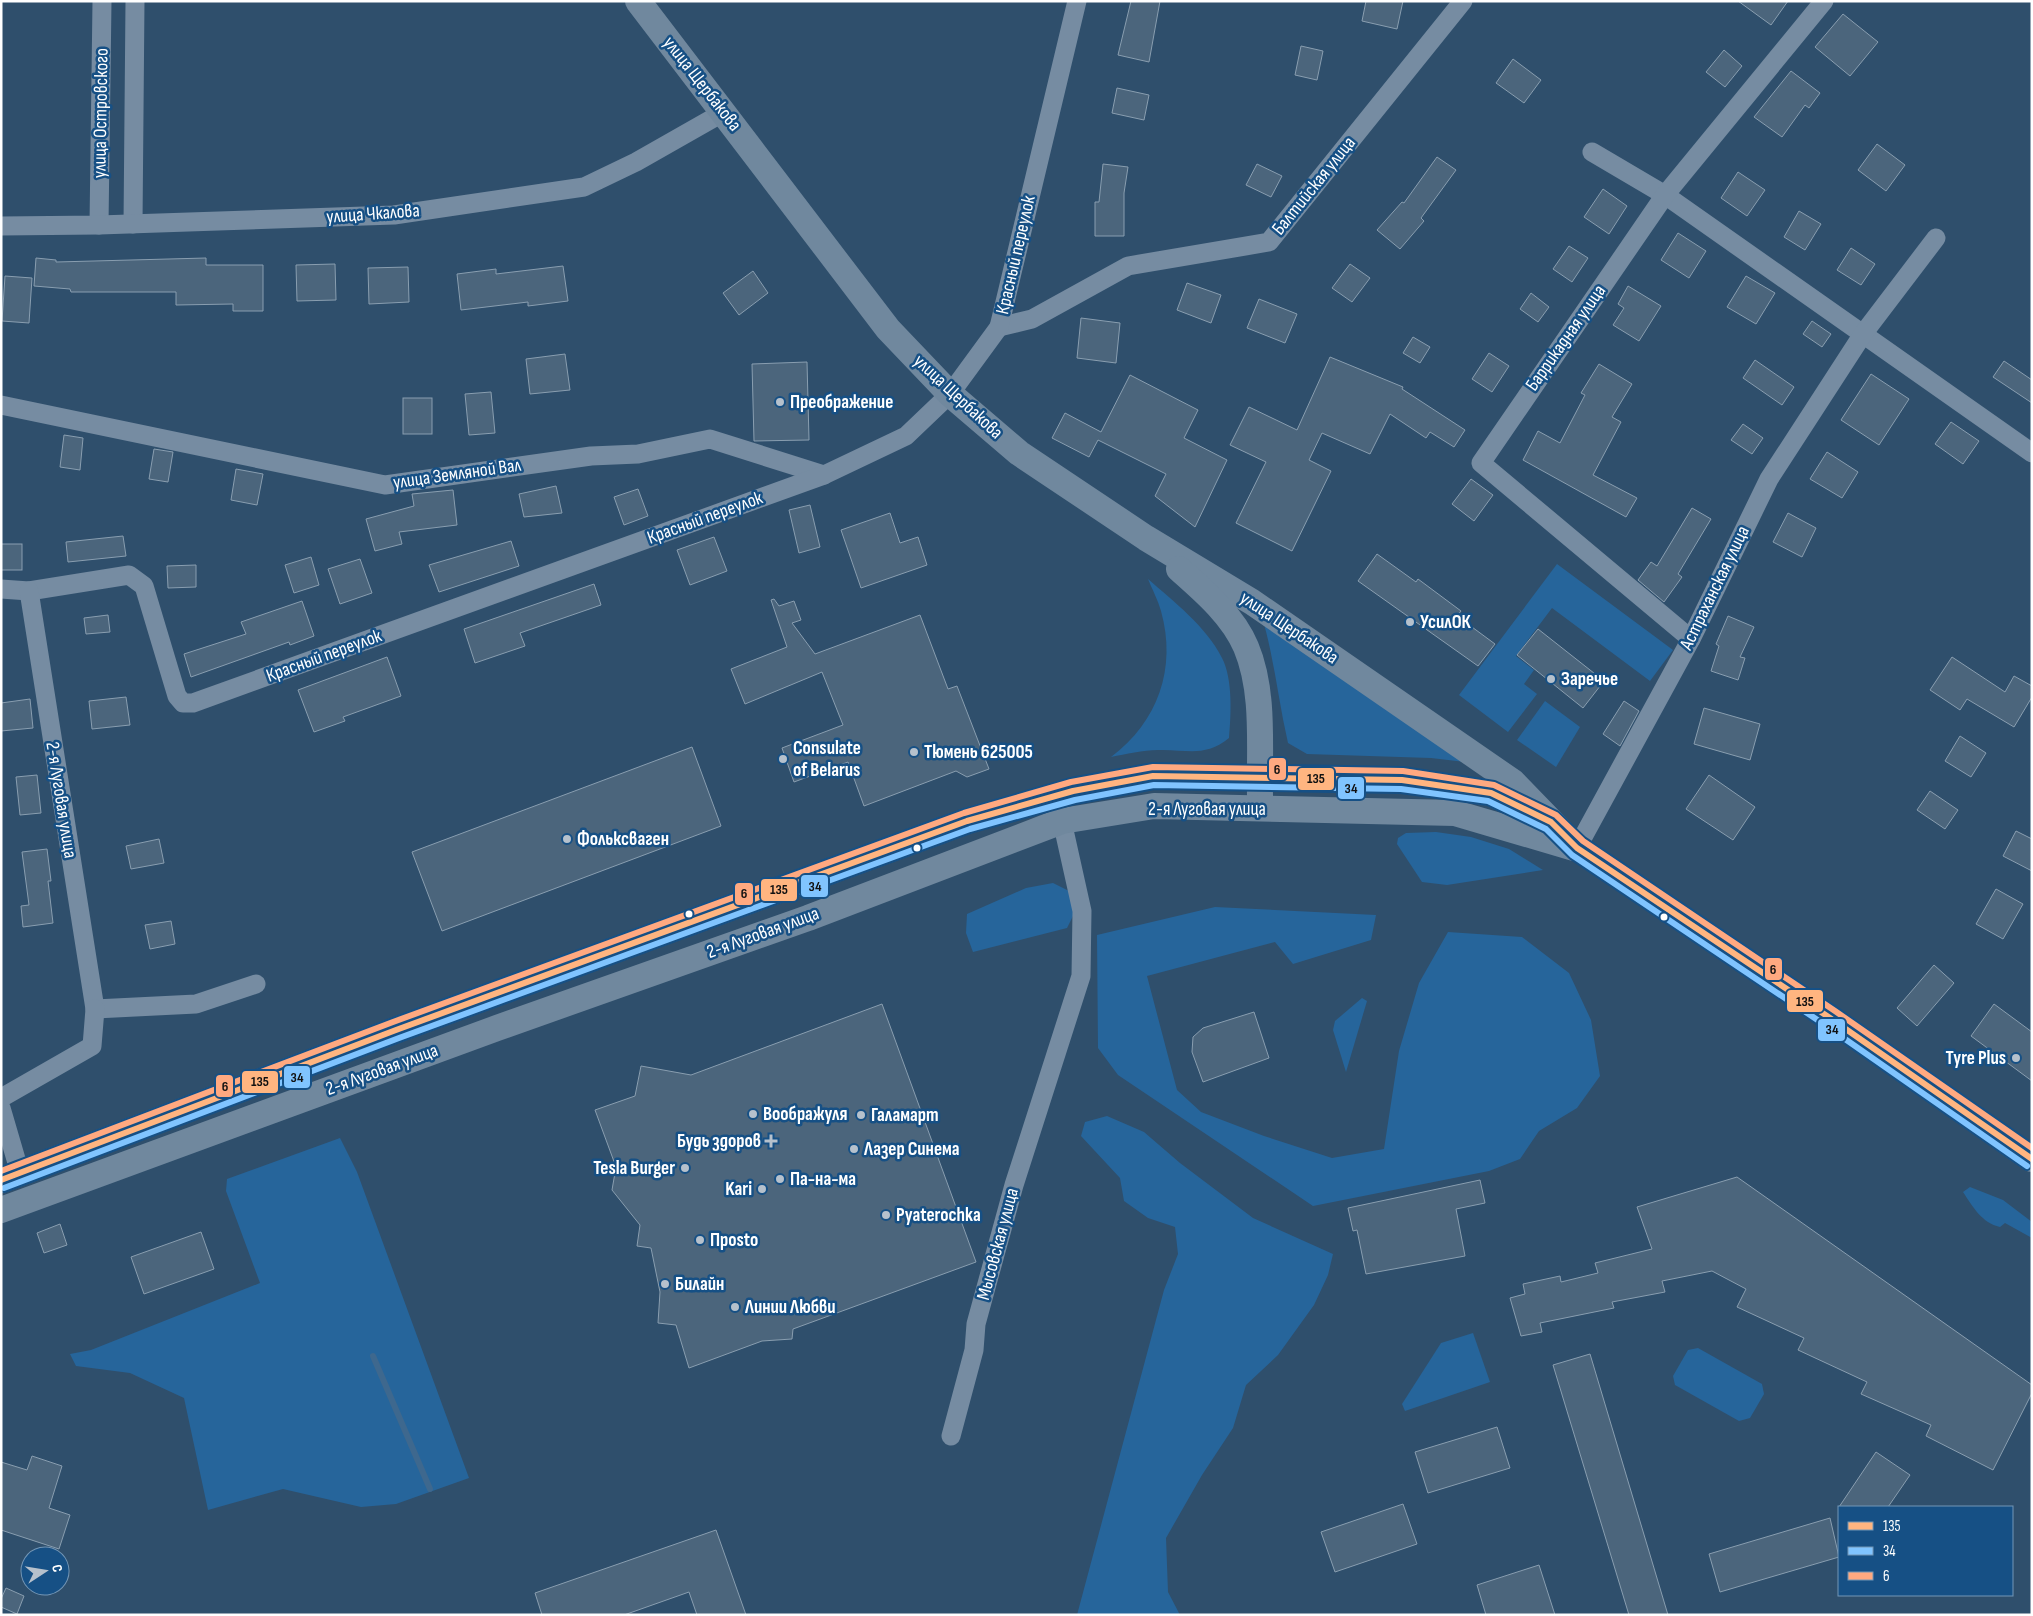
<svg xmlns="http://www.w3.org/2000/svg" width="2033" height="1616" font-family="'Sofia Sans Condensed',sans-serif">
<rect width="100%" height="100%" fill="#2f4f6c"/>
<g fill="#26659b">
<polygon points="1557,564 1673,650 1650,681 1552,608 1516,656 1534,670 1524,684 1537,694 1508,732 1459,695"/>
<path d="M 1148,579 C 1174,602 1206,626 1222,658 C 1233,679 1231,715 1229,738 C 1204,758 1187,749 1158,750 C 1143,750 1126,754 1111,757 C 1158,722 1177,668 1161,611 C 1158,600 1152,589 1148,579 Z"/>
<path d="M 1264,624 L 1465,762 L 1431,758 L 1307,754 L 1288,743 C 1279,704 1275,664 1264,624 Z"/>
<polygon points="1545,701 1580,727 1556,767 1517,740"/>
<polygon points="1436,832 1471,837 1509,849 1543,870 1447,885 1422,882 1397,844 1398,838 1406,833"/>
<polygon points="1053,883 1069,891 1076,910 1067,928 973,952 966,933 967,914 1026,888"/>
<polygon points="1215,907 1376,915 1371,940 1293,964 1275,942 1147,976 1177,1090 1201,1112 1264,1136 1332,1158 1384,1149 1399,1051 1419,983 1448,932 1522,937 1569,973 1591,1020 1600,1076 1577,1108 1539,1131 1520,1159 1489,1171 1313,1206 1118,1075 1098,1048 1097,935"/>
<polygon points="1362,998 1367,1001 1346,1072 1333,1030 1335,1021"/>
<polygon points="1107,1116 1144,1132 1180,1163 1253,1218 1333,1254 1328,1275 1314,1305 1278,1355 1246,1385 1233,1428 1202,1475 1166,1538 1168,1592 1180,1615 1077,1615 1164,1290 1178,1254 1175,1227 1148,1218 1124,1201 1120,1178 1081,1136 1085,1122"/>
<polygon points="340,1138 357,1172 469,1478 396,1504 361,1507 283,1489 208,1510 184,1398 130,1373 76,1366 70,1354 91,1350 260,1283 226,1191 227,1179"/>
<path d="M 1970,1187 L 2003,1200 L 2032,1222 L 2032,1238 L 2005,1223 L 2000,1227 C 1982,1223 1973,1207 1963,1192 Z"/>
<polygon points="1473,1333 1490,1382 1405,1411 1402,1404 1441,1343"/>
<polygon points="1698,1348 1762,1384 1764,1394 1750,1418 1739,1421 1675,1385 1673,1376 1688,1350"/>
</g>
<g fill="none" stroke-linecap="round" stroke-linejoin="round">
<polyline stroke="#3e688e" stroke-width="6" points="373,1356 430,1489"/>
</g>
<g fill="#4b657c" stroke="#899eb0">
<polygon points="1131,1 1160,1 1149,62 1118,55"/>
<polygon points="1366,1 1403,1 1397,29 1362,21"/>
<polygon points="1738,1 1788,1 1771,25"/>
<polygon points="1843,14 1878,42 1850,76 1815,47"/>
<polygon points="1301,46 1323,51 1317,80 1295,75"/>
<polygon points="1724,50 1742,66 1725,87 1706,72"/>
<polygon points="1513,59 1541,80 1524,103 1496,83"/>
<polygon points="1791,71 1820,93 1809,108 1805,105 1782,137 1754,117"/>
<polygon points="1117,88 1149,95 1144,120 1112,113"/>
<polygon points="1877,144 1905,165 1886,191 1858,170"/>
<polygon points="1437,157 1456,170 1421,218 1424,221 1400,249 1377,230 1402,202 1404,203"/>
<polygon points="1103,164 1128,167 1124,193 1124,236 1095,236 1095,202 1099,202"/>
<polygon points="1257,164 1282,176 1271,197 1246,185"/>
<polygon points="1738,172 1765,190 1747,216 1721,198"/>
<polygon points="1603,189 1627,206 1609,234 1584,217"/>
<polygon points="1799,211 1821,224 1805,250 1784,237"/>
<polygon points="1678,233 1706,251 1689,278 1661,260"/>
<polygon points="1569,246 1588,258 1572,282 1553,269"/>
<polygon points="1851,248 1875,264 1861,285 1837,270"/>
<polygon points="36,258 56,260 56,262 206,258 206,265 263,265 263,311 233,311 233,304 176,305 176,292 71,292 70,289 34,286"/>
<polygon points="335,264 336,300 297,301 296,265"/>
<polygon points="1350,264 1370,278 1352,302 1332,288"/>
<polygon points="563,266 568,301 528,306 528,302 461,310 457,274 496,269 496,274"/>
<polygon points="408,267 409,302 369,304 368,268"/>
<polygon points="753,271 768,293 739,315 723,293"/>
<polygon points="5,276 32,278 29,323 2,321"/>
<polygon points="1746,276 1775,293 1756,324 1727,307"/>
<polygon points="1187,283 1221,295 1211,323 1177,310"/>
<polygon points="1628,286 1661,306 1639,341 1613,325 1624,308 1618,304"/>
<polygon points="1531,293 1549,307 1538,322 1520,309"/>
<polygon points="1259,299 1297,314 1285,343 1247,328"/>
<polygon points="1081,318 1120,323 1116,363 1077,358"/>
<polygon points="1812,321 1831,334 1822,347 1803,334"/>
<polygon points="1413,337 1430,347 1420,363 1403,353"/>
<polygon points="1489,353 1509,366 1492,392 1472,379"/>
<polygon points="565,354 570,390 530,394 526,359"/>
<polygon points="1330,357 1403,387 1402,389 1465,430 1454,447 1430,432 1426,438 1390,414 1370,454 1322,433 1309,460 1331,471 1292,551 1236,523 1266,462 1230,445 1249,407 1297,430"/>
<polygon points="1755,360 1794,387 1782,405 1743,378"/>
<polygon points="2004,361 2032,380 2032,403 1993,377"/>
<polygon points="807,362 809,440 754,441 752,364"/>
<polygon points="1599,364 1632,384 1612,417 1621,422 1593,475 1637,498 1626,517 1523,460 1538,431 1560,443 1585,395 1581,393"/>
<polygon points="1871,374 1909,399 1879,445 1841,420"/>
<polygon points="1130,375 1198,410 1184,438 1227,460 1195,527 1155,496 1166,474 1098,440 1089,457 1052,438 1065,413 1101,432"/>
<polygon points="491,392 495,433 469,435 465,394"/>
<rect x="403" y="398" width="29" height="36"/>
<polygon points="1951,422 1979,441 1963,464 1935,444"/>
<polygon points="1743,424 1763,438 1752,454 1731,440"/>
<polygon points="64,435 83,438 80,470 60,467"/>
<polygon points="154,449 173,452 168,482 149,479"/>
<polygon points="1827,452 1858,472 1842,498 1810,479"/>
<polygon points="236,469 263,474 257,505 231,500"/>
<polygon points="1471,479 1493,495 1474,521 1452,504"/>
<polygon points="556,486 562,513 524,517 519,494"/>
<polygon points="638,489 648,516 624,525 614,497"/>
<polygon points="453,490 457,525 399,532 402,544 375,551 366,519 414,506 412,494"/>
<polygon points="810,505 820,547 799,553 789,510"/>
<polygon points="1692,508 1711,519 1678,574 1682,577 1664,602 1638,580 1651,562 1657,566"/>
<polygon points="890,513 900,543 918,537 927,565 861,588 841,530"/>
<polygon points="1788,513 1816,528 1802,557 1773,542"/>
<polygon points="123,536 126,556 68,562 66,542"/>
<polygon points="714,537 727,571 690,585 677,550"/>
<polygon points="511,541 519,566 439,592 429,565"/>
<rect x="1" y="544" width="21" height="26"/>
<polygon points="1377,554 1416,582 1418,579 1461,611 1457,616 1495,644 1478,666 1358,581"/>
<polygon points="311,557 319,585 294,593 285,565"/>
<polygon points="360,559 372,593 340,604 328,569"/>
<polygon points="196,565 196,587 168,588 167,566"/>
<polygon points="594,584 601,605 520,633 525,646 475,663 464,629"/>
<polygon points="774,599 779,606 794,601 801,620 792,623 815,654 920,615 948,689 957,686 989,769 967,777 956,771 864,806 848,762 794,782 782,748 843,725 822,672 745,704 731,669 787,647 771,600"/>
<polygon points="302,601 314,636 290,645 289,642 191,677 184,654 246,634 241,622"/>
<polygon points="108,615 110,632 86,634 84,618"/>
<polygon points="1728,616 1754,627 1740,657 1745,658 1738,680 1711,671 1719,646 1716,644"/>
<polygon points="1538,629 1604,681 1583,708 1517,655"/>
<polygon points="387,657 401,696 343,717 345,721 314,732 298,690"/>
<polygon points="1952,657 2005,692 2014,676 2032,686 2032,697 2014,727 1967,699 1960,710 1930,690"/>
<polygon points="126,697 130,725 92,729 89,701"/>
<polygon points="30,699 33,728 1,731 1,703"/>
<polygon points="1624,701 1639,711 1620,746 1603,734"/>
<polygon points="1704,708 1760,724 1750,760 1694,744"/>
<polygon points="1960,736 1986,753 1971,777 1945,761"/>
<polygon points="692,747 721,826 442,931 412,852"/>
<polygon points="37,775 41,813 20,815 16,777"/>
<polygon points="1709,775 1755,807 1733,840 1686,809"/>
<polygon points="1930,791 1958,810 1945,829 1917,810"/>
<polygon points="2016,831 2032,839 2032,871 2003,856"/>
<polygon points="159,839 164,863 131,869 126,846"/>
<polygon points="47,849 51,881 48,881 53,923 23,927 21,906 29,905 22,852"/>
<polygon points="1996,889 2023,904 2003,939 1976,924"/>
<polygon points="171,921 175,944 150,949 145,925"/>
<polygon points="1934,965 1954,983 1917,1026 1897,1008"/>
<polygon points="882,1004 976,1262 793,1329 792,1339 762,1341 689,1368 676,1325 658,1323 660,1292 651,1248 637,1246 640,1225 612,1190 616,1167 595,1110 635,1096 641,1066 691,1075"/>
<polygon points="1994,1004 2032,1032 2032,1081 1971,1036"/>
<polygon points="1254,1012 1269,1058 1203,1082 1192,1052 1193,1037 1203,1028"/>
<polygon points="1737,1177 2032,1385 2032,1393 1993,1470 1926,1436 1931,1425 1861,1394 1867,1382 1798,1350 1804,1338 1737,1307 1746,1289 1712,1271 1662,1281 1665,1292 1612,1302 1614,1308 1540,1323 1542,1332 1521,1336 1510,1298 1525,1294 1523,1284 1560,1276 1561,1282 1598,1273 1595,1263 1652,1249 1637,1207"/>
<polygon points="1480,1180 1485,1203 1456,1209 1465,1256 1366,1274 1357,1230 1353,1231 1348,1208"/>
<polygon points="60,1224 67,1245 44,1253 37,1233"/>
<polygon points="201,1232 214,1269 144,1294 131,1257"/>
<polygon points="1590,1354 1668,1615 1629,1615 1553,1365"/>
<polygon points="1497,1427 1510,1468 1428,1493 1415,1452"/>
<polygon points="1876,1452 1910,1475 1888,1507 1839,1507"/>
<polygon points="32,1456 62,1466 49,1508 70,1515 59,1549 1,1530 1,1462 27,1470"/>
<polygon points="1403,1504 1417,1544 1335,1572 1321,1532"/>
<polygon points="1830,1518 1839,1557 1720,1592 1709,1554"/>
<polygon points="716,1530 746,1615 697,1615 689,1592 624,1615 542,1615 535,1593"/>
<polygon points="1539,1565 1555,1615 1486,1615 1477,1585"/>
<polygon points="6,1588 24,1596 17,1614 1,1607 1,1599"/>
</g>
<g fill="none" stroke-linecap="round" stroke-linejoin="round">
<g stroke="#768ca2" stroke-width="19">
<polyline points="1592,152 1665,195 2032,453"/>
<polyline points="133,224 135,1"/>
<polyline points="99,225 102,1"/>
<polyline points="1,226 99,225 394,215 584,187 636,162 724,112"/>
<polyline points="999,327 1032,319 1128,266 1269,242 1463,1"/>
<polyline points="1,405 385,485 591,456 638,454 710,439 824,475"/>
<polyline points="1,589 29,591 129,575 144,586 177,696 183,703 193,703 824,475 906,436 950,394 999,327 1077,1"/>
<polyline points="29,591 95,1009 196,1004 256,984"/>
<polyline points="1691,639 1481,463 1665,195 1824,1"/>
<polyline points="1577,848 1691,639 1769,479 1863,334 1936,238"/>
<polyline points="1,1098 92,1046 95,1009"/>
<polyline points="1,1108 20,1173"/>
<polyline points="951,1436 974,1350 976,1324 1014,1185 1081,976 1082,911 1062,821"/>
</g>
<g stroke="#70889e" stroke-width="26">
<polyline points="638,1 888,329 950,394 1019,453 1146,538 1252,602 1513,782 1577,848 1830,1018 2032,1159"/>
<path d="M 1179,569 C 1204,591 1233,616 1246,647 C 1265,692 1259,748 1260,796"/>
<polyline points="1,1180 396,1030 967,821 1073,791 1153,776 1402,780 1491,793 1535,814"/>
<polyline points="1,1210 497,1028 808,918 1062,821 1154,806 1455,813 1574,848"/>
</g>
<g stroke="#165085" stroke-width="10">
<polyline id="bus-1" points="1,1180 396,1030 967,821 1073,791 1153,776 1402,780 1491,793 1551,822 1577,848 1830,1018 2032,1159"/>
</g>
<g stroke="#165085" stroke-width="10">
<polyline id="bus-2" points="4,1188 399,1038 970,829 1075,800 1154,785 1401,789 1488,801 1546,829 1572,855 1825,1025 2027,1166"/>
</g>
<g stroke="#165085" stroke-width="10">
<polyline id="bus-3" points="1,1171 393,1022 964,813 1071,782 1153,767 1403,771 1494,785 1556,815 1583,841 1835,1011 2032,1148"/>
</g>
<use href="#bus-1" stroke="#ffb580" stroke-width="6"/>
<use href="#bus-2" stroke="#80c4ff" stroke-width="6"/>
<use href="#bus-3" stroke="#ffa980" stroke-width="6"/>
</g>
<g fill="#b6c1cc" stroke="#165085" stroke-width="2">
<circle cx="780" cy="402" r="5"/>
<circle cx="1410" cy="622" r="5"/>
<circle cx="1551" cy="679" r="5"/>
<circle cx="914" cy="752" r="5"/>
<circle cx="783" cy="759" r="5"/>
<circle cx="567" cy="839" r="5"/>
<circle cx="2016" cy="1058" r="5"/>
<circle cx="753" cy="1114" r="5"/>
<circle cx="861" cy="1115" r="5"/>
<path d="M768.5 1133.5h5v5h5v5h-5v5h-5v-5h-5v-5h5z"/>
<circle cx="854" cy="1149" r="5"/>
<circle cx="685" cy="1168" r="5"/>
<circle cx="780" cy="1179" r="5"/>
<circle cx="762" cy="1189" r="5"/>
<circle cx="886" cy="1215" r="5"/>
<circle cx="700" cy="1240" r="5"/>
<circle cx="665" cy="1284" r="5"/>
<circle cx="735" cy="1307" r="5"/>
</g>
<g fill="#fff" stroke="#165085" stroke-width="2">
<circle cx="917" cy="848" r="4.5"/>
<circle cx="689" cy="914" r="4.5"/>
<circle cx="1664" cy="917" r="4.5"/>
</g>
<g text-anchor="middle" dominant-baseline="central" stroke-width="5" stroke-linejoin="round" paint-order="stroke">
<g font-size="19" fill="#fff" stroke="#165085">
<text transform="translate(702 84) rotate(52)">улица Щербакова</text>
<text transform="translate(101 113) rotate(-89)">улица Островского</text>
<text transform="translate(1314 186) rotate(-51)">Балтийская улица</text>
<text transform="translate(373 214) rotate(-4)">улица Чкалова</text>
<text transform="translate(1016 255) rotate(-77)">Красный переулок</text>
<text transform="translate(1566 338) rotate(-55)">Баррикадная улица</text>
<text transform="translate(958 397) rotate(43)">улица Щербакова</text>
<text transform="translate(457 474) rotate(-8)">улица Земляной Вал</text>
<text transform="translate(705 518) rotate(-20)">Красный переулок</text>
<text transform="translate(1715 588) rotate(-64)">Астраханская улица</text>
<text transform="translate(1289 628) rotate(34)">улица Щербакова</text>
<text transform="translate(324 656) rotate(-20)">Красный переулок</text>
<text transform="translate(61 800) rotate(81)">2-я Луговая улица</text>
<text x="1207" y="809">2-я Луговая улица</text>
<text transform="translate(763 933) rotate(-20)">2-я Луговая улица</text>
<text transform="translate(382 1070) rotate(-20)">2-я Луговая улица</text>
<text transform="translate(998 1244) rotate(-75)">Мысовская улица</text>
</g>
<g font-size="19" font-weight="bold" fill="#fff" stroke="#165085" text-anchor="start">
<text x="790" y="402">Преображение</text>
<text x="1420" y="622">УсилОК</text>
<text x="1561" y="679">Заречье</text>
<text x="793" y="748">Consulate<tspan x="793" dy="22">of Belarus</tspan></text>
<text x="924" y="752">Тюмень 625005</text>
<text x="577" y="839">Фольксваген</text>
<text x="2006" y="1058" text-anchor="end">Tyre Plus</text>
<text x="763" y="1114">Воображуля</text>
<text x="871" y="1115">Галамарт</text>
<text x="761" y="1141" text-anchor="end">Будь здоров</text>
<text x="864" y="1149">Лазер Синема</text>
<text x="675" y="1168" text-anchor="end">Tesla Burger</text>
<text x="790" y="1179">Па-на-ма</text>
<text x="752" y="1189" text-anchor="end">Kari</text>
<text x="896" y="1215">Pyaterochka</text>
<text x="710" y="1240">Проsto</text>
<text x="675" y="1284">Билайн</text>
<text x="745" y="1307">Линии Любви</text>
</g>
</g>
<g stroke="#165085" stroke-width="2">
<rect x="1268" y="757" width="19" height="24" rx="5" fill="#ffa980"/>
<rect x="1297" y="767" width="38" height="24" rx="5" fill="#ffb580"/>
<rect x="1337" y="776" width="28" height="24" rx="5" fill="#80c4ff"/>
<rect x="800" y="874" width="29" height="24" rx="5" fill="#80c4ff"/>
<rect x="760" y="878" width="38" height="24" rx="5" fill="#ffb580"/>
<rect x="734" y="882" width="20" height="24" rx="5" fill="#ffa980"/>
<rect x="1764" y="957" width="19" height="24" rx="5" fill="#ffa980"/>
<rect x="1786" y="989" width="38" height="24" rx="5" fill="#ffb580"/>
<rect x="1817" y="1018" width="29" height="24" rx="5" fill="#80c4ff"/>
<rect x="283" y="1065" width="28" height="24" rx="5" fill="#80c4ff"/>
<rect x="241" y="1070" width="38" height="24" rx="5" fill="#ffb580"/>
<rect x="215" y="1074" width="19" height="24" rx="5" fill="#ffa980"/>
</g>
<g font-size="14" text-anchor="middle" font-weight="bold" fill="#111">
<text x="1277" y="774">6</text>
<text x="1316" y="783">135</text>
<text x="1351" y="793">34</text>
<text x="815" y="891">34</text>
<text x="779" y="894">135</text>
<text x="744" y="898">6</text>
<text x="1773" y="974">6</text>
<text x="1805" y="1006">135</text>
<text x="1832" y="1034">34</text>
<text x="297" y="1082">34</text>
<text x="260" y="1086">135</text>
<text x="225" y="1091">6</text>
</g>
<rect width="2033" height="1616" fill="none" stroke="#ffffff" stroke-width="5"/>
<rect x="1838" y="1506" width="175" height="90" fill="#165085" stroke="#7396b6"/>
<rect x="1848" y="1522" width="25" height="8" fill="#ffb580" stroke="#7396b6"/>
<text x="1883" y="1531" font-size="15" fill="#ffffff">135</text>
<rect x="1848" y="1547" width="25" height="8" fill="#80c4ff" stroke="#7396b6"/>
<text x="1883" y="1556" font-size="15" fill="#ffffff">34</text>
<rect x="1848" y="1572" width="25" height="8" fill="#ffa980" stroke="#7396b6"/>
<text x="1883" y="1581" font-size="15" fill="#ffffff">6</text>
<g transform="translate(45 1571) rotate(78)"><circle r="24" fill="#165085" stroke="#7396b6"/>
<path d="M0-4L9 19L0 12L-9 19Z" fill="#b6c1cc"/>
<text y="-8" font-size="14" font-weight="bold" text-anchor="middle" fill="#ffffff">С</text>
</g>
</svg>
